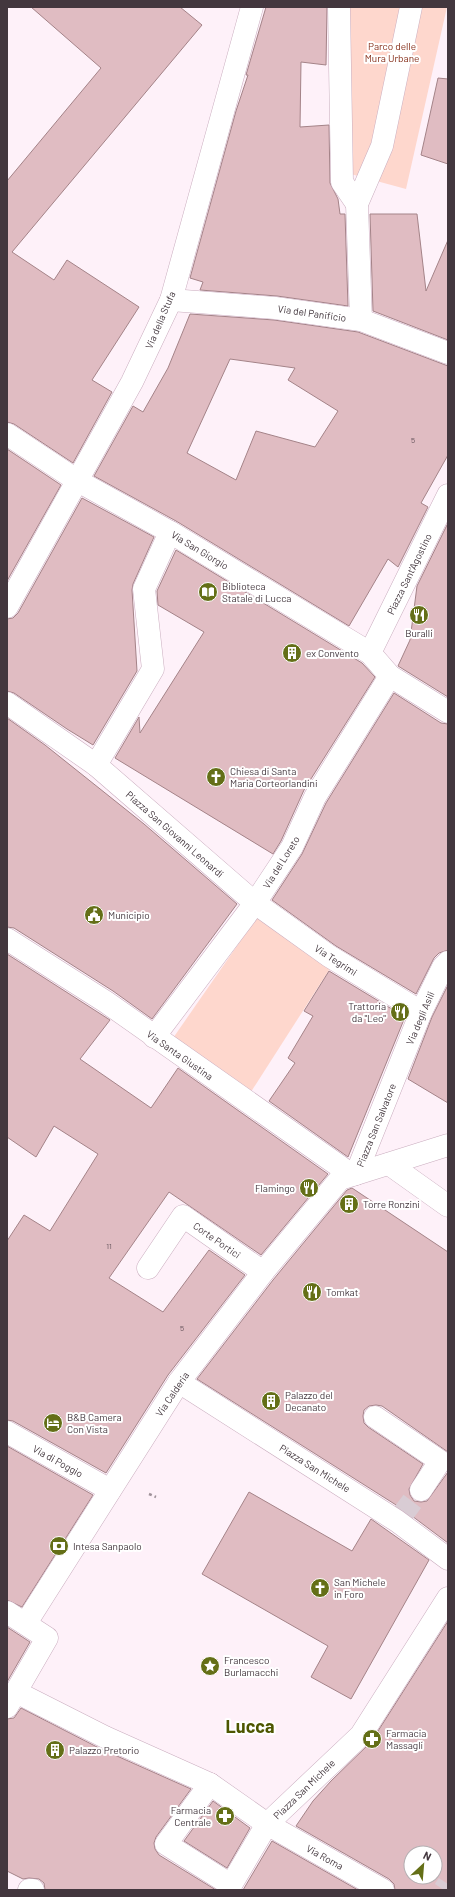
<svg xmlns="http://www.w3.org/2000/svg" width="455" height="1897" font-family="Barlow,sans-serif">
<rect width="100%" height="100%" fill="#fef1f9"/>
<g fill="#fed7cd">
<polygon points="349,7 447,7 406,189 347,173"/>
<polygon points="257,917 331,967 249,1095 171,1041"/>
</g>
<g fill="#e0bcc2" stroke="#a48388" fill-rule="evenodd">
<polygon points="31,7 180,7 202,25 12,252 54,280 67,260 139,307 92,380 112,392 73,463 14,424 7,422 7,181 101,68"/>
<polygon points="266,7 327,7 326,65 301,62 300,127 329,125 330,183 338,199 340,214 345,214 348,306 277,296 200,290 203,282 190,278 236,111 248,75 246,75"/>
<polygon points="438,78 448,79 448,164 421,155"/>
<polygon points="370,214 417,214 426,291 448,240 448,340 373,311"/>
<path d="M 190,314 L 274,320 L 358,332 L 448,366 L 448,455 L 421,503 L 428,507 L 398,567 L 388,559 L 349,626 L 176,521 L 94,476 L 133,406 L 143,412 L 168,368 ZM 230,359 L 295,368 L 288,380 L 338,411 L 315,447 L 256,431 L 236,480 L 187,453 Z"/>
<polygon points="7,449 61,485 7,581"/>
<polygon points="82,498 154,537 133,584 132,590 137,671 93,745 67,729 14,693 7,691 7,619 13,618 18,613"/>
<polygon points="448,523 448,697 398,666 410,640 417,586"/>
<polygon points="176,550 362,663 375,677 304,790 281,841 273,854 115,758 139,717 140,733 204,632 158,605 157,591"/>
<polygon points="394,693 441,723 448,724 448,950 439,953 434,958 416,994 336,946 272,900 302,854 326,803"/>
<polygon points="7,718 45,745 144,824 237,904 152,1019 113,991 14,928 7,927"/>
<polygon points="7,954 110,1020 80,1059 151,1108 178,1068 328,1174 261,1255 169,1192 109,1278 163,1312 209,1250 245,1275 168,1375 106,1473 13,1421 7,1420 7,1241 24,1215 50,1231 98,1154 54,1126 36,1157 7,1137"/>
<polygon points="329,971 405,1017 348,1157 269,1101 295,1063 288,1058 313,1016 304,1011"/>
<polygon points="448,985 448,1103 408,1079 432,1017"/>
<polygon points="352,1188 448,1252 448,1452 382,1406 376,1405 369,1406 364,1410 363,1416 364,1423 368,1427 423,1464 409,1489 410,1495 414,1501 421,1502 427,1501 448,1472 448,1543 404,1510 197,1379 273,1280 347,1190"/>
<polygon points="7,1446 93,1495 22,1607 7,1600"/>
<polygon points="249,1492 352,1551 371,1519 429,1560 351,1699 311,1677 328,1646 202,1574"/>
<path d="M 448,1621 L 448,1890 L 395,1890 L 394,1884 L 389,1879 L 296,1826 L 313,1801 L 331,1781 L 371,1742 ZM 411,1853 L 435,1853 L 435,1877 L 411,1877 Z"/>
<polygon points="7,1627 30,1642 7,1682"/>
<polygon points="21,1708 99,1748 191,1789 156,1837 154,1843 155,1849 159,1855 216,1890 45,1890 44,1883 39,1879 29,1878 23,1879 7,1871 7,1719 14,1718"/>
<polygon points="213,1801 250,1828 227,1868 184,1841"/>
<polygon points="272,1841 358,1890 243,1890"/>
</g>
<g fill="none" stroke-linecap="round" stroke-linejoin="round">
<g stroke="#d9ccd4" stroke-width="22" stroke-dasharray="22 11" stroke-linecap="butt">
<polyline points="399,1519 421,1490"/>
<polyline points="444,1890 448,1884"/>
</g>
<g stroke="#caadbf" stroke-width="23">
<g id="minor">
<polyline points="339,7 342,182 357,204"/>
<polyline points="171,300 275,308 361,320 448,353"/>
<polyline points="361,320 357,204 382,146 411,7"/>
<polyline points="7,434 78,481 170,532 370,653 390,676 448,712"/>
<polyline points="7,607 132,382 171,300 252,7"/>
<polyline points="370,653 448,495"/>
<polyline points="7,703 96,765 255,903 329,956 421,1012"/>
<polyline points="96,765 153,669 144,589 170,532"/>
<polyline points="7,939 106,1002 352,1175"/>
<polyline points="154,1037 255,903 292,847 315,797 390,676"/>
<polyline points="389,1164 448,1206"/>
<polyline points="356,1174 421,1012 443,967 448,962"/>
<polyline points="148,1268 183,1216 263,1272"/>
<polyline points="179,1382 397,1521 448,1559"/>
<polyline points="375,1417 440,1461 421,1490"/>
<polyline points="7,1432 110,1490"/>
<polyline points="7,1612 47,1638 7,1707"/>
<polyline points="26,1623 179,1382 263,1272 340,1179 448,1145"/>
<polyline points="16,1692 105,1737 210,1784 267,1824 383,1890"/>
<polyline points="210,1784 166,1844 231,1885"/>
<polyline points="29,1890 33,1890"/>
<polyline points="228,1890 267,1824 361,1735 448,1598"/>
</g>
</g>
<polyline stroke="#9f929a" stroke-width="2.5" stroke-dasharray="3 3" stroke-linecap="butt" points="149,1494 156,1497"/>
<use href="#minor" stroke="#fff" stroke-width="22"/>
</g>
<defs>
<g id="library-disc" transform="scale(1)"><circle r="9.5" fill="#646f17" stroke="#fff"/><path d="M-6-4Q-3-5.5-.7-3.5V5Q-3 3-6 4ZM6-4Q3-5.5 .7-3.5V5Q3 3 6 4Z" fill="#fff"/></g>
<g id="restaurant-disc" transform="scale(1)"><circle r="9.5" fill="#646f17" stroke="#fff"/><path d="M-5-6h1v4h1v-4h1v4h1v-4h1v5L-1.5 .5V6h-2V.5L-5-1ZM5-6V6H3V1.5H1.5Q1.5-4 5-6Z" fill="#fff"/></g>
<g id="building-disc" transform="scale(1)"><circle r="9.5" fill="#646f17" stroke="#fff"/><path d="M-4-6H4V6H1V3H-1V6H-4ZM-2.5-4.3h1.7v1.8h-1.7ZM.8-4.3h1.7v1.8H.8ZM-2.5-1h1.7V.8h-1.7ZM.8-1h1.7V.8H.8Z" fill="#fff"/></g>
<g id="church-disc" transform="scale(1)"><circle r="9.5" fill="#646f17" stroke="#fff"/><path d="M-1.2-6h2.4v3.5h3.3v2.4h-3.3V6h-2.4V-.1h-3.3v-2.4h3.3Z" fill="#fff"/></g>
<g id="civic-disc" transform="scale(1)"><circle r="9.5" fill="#646f17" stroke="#fff"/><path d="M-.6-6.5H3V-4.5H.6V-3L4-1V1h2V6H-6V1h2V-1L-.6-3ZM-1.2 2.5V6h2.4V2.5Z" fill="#fff"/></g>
<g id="hotel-disc" transform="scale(1)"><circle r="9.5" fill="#646f17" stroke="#fff"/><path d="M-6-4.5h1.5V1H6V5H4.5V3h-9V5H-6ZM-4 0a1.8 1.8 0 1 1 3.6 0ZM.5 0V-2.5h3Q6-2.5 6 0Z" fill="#fff"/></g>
<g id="bank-disc" transform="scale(1)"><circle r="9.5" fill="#646f17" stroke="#fff"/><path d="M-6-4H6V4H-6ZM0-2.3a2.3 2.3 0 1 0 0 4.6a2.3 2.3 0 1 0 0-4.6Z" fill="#fff"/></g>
<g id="sight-disc" transform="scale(1)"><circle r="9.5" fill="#646f17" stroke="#fff"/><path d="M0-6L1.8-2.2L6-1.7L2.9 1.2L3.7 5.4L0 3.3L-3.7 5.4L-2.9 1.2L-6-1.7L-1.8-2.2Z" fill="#fff"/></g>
<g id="pharmacy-disc" transform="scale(1)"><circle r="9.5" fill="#646f17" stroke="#fff"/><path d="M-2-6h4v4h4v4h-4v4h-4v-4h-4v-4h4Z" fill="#fff"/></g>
</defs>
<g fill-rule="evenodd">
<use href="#library-disc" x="208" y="592"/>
<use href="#restaurant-disc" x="419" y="615"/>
<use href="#building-disc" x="292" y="653"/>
<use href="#church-disc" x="216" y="777"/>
<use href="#civic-disc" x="94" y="915"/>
<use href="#restaurant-disc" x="400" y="1012"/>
<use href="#restaurant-disc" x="309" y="1188"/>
<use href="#building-disc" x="349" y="1204"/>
<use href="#restaurant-disc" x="312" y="1292"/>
<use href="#building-disc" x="271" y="1401"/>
<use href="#hotel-disc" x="53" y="1423"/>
<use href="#bank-disc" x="59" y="1546"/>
<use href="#church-disc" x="320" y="1588"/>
<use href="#sight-disc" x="210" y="1666"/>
<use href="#pharmacy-disc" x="372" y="1739"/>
<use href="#building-disc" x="55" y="1750"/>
<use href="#pharmacy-disc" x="225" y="1816"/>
</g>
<g text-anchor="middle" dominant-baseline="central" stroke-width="4" stroke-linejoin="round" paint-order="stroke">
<g font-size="8" fill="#6a585f">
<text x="413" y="440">5</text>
<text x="109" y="1246">11</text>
<text x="182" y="1328">5</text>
</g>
<g font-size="10" fill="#842c17" stroke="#fff">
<text x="392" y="46">Parco delle<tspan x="392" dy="12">Mura Urbane</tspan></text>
</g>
<g font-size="10" fill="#43373e" stroke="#fff">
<text transform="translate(312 313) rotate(8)">Via del Panificio</text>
<text transform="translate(160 320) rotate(-67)">Via della Stufa</text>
<text transform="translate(200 550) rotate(31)">Via San Giorgio</text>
<text transform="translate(409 574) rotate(-64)">Piazza Sant'Agostino</text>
<text transform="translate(175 834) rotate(41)">Piazza San Giovanni Leonardi</text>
<text transform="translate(281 862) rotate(-58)">Via del Loreto</text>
<text transform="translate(336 960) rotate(33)">Via Tegrimi</text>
<text transform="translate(420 1018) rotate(-67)">Via degli Asili</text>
<text transform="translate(180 1055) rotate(35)">Via Santa Giustina</text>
<text transform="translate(376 1125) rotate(-68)">Piazza San Salvatore</text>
<text transform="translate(217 1240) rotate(35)">Corte Portici</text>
<text transform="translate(172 1394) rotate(-56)">Via Calderia</text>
<text transform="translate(58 1461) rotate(29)">Via di Poggio</text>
<text transform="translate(315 1468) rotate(32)">Piazza San Michele</text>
<text transform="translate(304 1789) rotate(-44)">Piazza San Michele</text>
<text transform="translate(325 1857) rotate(29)">Via Roma</text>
</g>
<g font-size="10" fill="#43373e" stroke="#fff" text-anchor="start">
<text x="222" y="586">Biblioteca<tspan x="222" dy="12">Statale di Lucca</tspan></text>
<text x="419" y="633" text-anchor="middle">Buralli</text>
<text x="306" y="653">ex Convento</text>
<text x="230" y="771">Chiesa di Santa<tspan x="230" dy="12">Maria Corteorlandini</tspan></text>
<text x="108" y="915">Municipio</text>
<text x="386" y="1006" text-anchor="end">Trattoria<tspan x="386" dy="12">da "Leo"</tspan></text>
<text x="295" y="1188" text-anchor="end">Flamingo</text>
<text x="363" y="1204">Torre Ronzini</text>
<text x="326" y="1292">Tomkat</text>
<text x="285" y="1395">Palazzo del<tspan x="285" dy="12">Decanato</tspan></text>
<text x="67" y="1417">B&amp;B Camera<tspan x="67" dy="12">Con Vista</tspan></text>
<text x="73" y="1546">Intesa Sanpaolo</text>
<text x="334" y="1582">San Michele<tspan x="334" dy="12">in Foro</tspan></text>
<text x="224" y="1660">Francesco<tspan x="224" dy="12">Burlamacchi</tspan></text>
<text x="386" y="1733">Farmacia<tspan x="386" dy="12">Massagli</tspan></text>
<text x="69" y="1750">Palazzo Pretorio</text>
<text x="211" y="1810" text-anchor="end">Farmacia<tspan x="211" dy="12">Centrale</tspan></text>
</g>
<g font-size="18" font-weight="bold" fill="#4d5600" stroke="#fff">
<text x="250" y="1726">Lucca</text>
</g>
</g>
<rect width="455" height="1897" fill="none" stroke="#43373e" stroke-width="16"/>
<g transform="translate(423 1865) rotate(26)"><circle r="19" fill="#ffffff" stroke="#b4afb2"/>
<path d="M0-3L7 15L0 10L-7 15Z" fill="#646f17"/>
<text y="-6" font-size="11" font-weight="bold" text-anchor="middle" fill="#43373e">N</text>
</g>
</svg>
